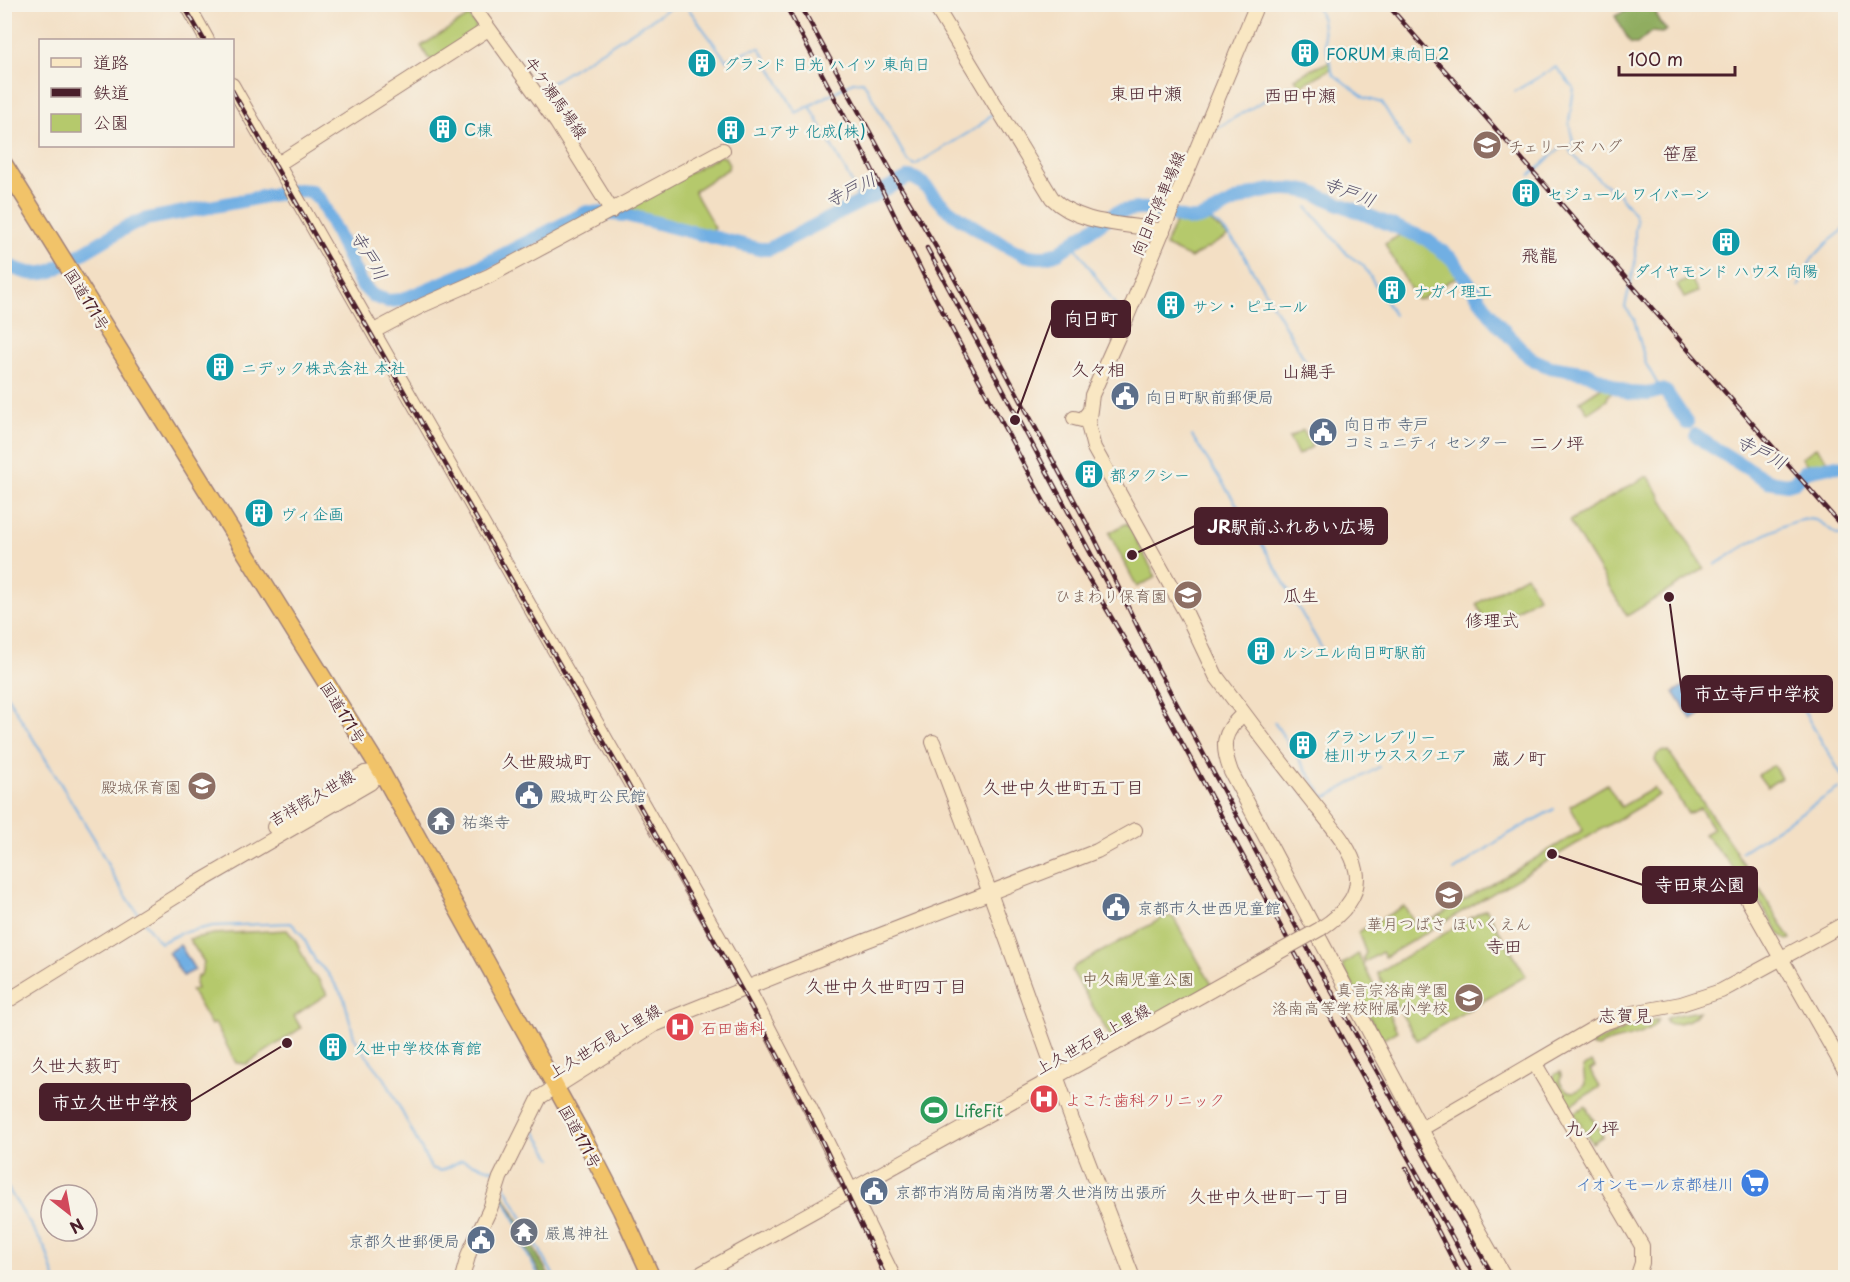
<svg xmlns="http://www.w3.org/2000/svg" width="1850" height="1282" font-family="'Playpen Sans','Klee One',sans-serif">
<rect width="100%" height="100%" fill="#f7f3e8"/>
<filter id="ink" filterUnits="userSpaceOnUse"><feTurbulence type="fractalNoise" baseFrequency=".0167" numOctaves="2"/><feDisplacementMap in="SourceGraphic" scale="12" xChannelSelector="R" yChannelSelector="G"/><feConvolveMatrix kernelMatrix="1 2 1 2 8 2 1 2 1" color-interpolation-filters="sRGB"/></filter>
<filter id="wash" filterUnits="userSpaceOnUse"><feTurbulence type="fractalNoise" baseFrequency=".008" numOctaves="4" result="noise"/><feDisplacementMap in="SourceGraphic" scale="24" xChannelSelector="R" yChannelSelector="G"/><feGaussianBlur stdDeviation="1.35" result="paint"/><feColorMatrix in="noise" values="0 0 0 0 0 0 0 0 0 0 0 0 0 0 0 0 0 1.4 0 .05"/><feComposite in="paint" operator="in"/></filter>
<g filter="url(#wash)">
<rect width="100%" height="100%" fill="#f3dfc4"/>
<g fill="#b5c96c" stroke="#80744c" stroke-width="1.5">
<polygon points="469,16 476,26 475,32 433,60 428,58 421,46"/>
<polygon points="1329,62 1331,69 1300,86 1295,78 1312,69"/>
<polygon points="719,156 725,157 729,164 728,169 694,191 715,228 711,232 630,212 631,206"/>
<polygon points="1176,220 1187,222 1210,221 1228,236 1191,258 1165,246"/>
<path d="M 1403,233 C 1427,243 1444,254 1460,275 L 1421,299 L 1416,299 L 1385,244 Z"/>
<polygon points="1691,278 1698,292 1684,298 1677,285"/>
<polygon points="1605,385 1614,391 1608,395 1607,400 1588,413 1580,401"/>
<polygon points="1303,430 1312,447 1298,455 1289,438"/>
<polygon points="1816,447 1830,463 1809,467 1802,458"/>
<polygon points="1645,477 1649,477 1704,569 1627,616 1569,521"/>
<polygon points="1127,523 1156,577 1137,587 1109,533"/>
<polygon points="1526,575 1538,597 1492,625 1488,624 1476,604"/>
<polygon points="1664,751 1669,752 1734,849 1791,939 1787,940 1781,936 1750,887 1704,834 1713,829 1700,808 1688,814 1655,760 1657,754"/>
<polygon points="1773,765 1781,778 1767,787 1758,775"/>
<polygon points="1607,784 1621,807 1654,788 1659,795 1385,957 1382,952 1365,962 1363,958 1366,953 1358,932 1404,906 1418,928 1583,830 1570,806"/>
<polygon points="1486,909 1526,976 1417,1040 1377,973"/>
<polygon points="1166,916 1173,917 1212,985 1116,1039 1111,1038 1072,971 1075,966"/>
<polygon points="287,930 296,941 312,975 317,977 327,994 294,1016 301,1028 247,1064 236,1063 215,1023 211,1025 191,990 197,989 195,984 197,977 201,975 204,962 189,939 214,934"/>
<polygon points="1358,954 1397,1031 1382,1040 1342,965"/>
<path d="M 1699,1011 C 1692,1022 1683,1022 1671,1024 L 1667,1022 L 1666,1019 L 1672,1016 Z"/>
<path d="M 1659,1019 C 1643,1042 1619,1035 1598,1047 L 1590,1045 L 1638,1023 Z"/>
<path d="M 1592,1062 L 1595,1067 L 1590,1070 L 1600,1087 L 1569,1106 L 1553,1079 L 1555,1074 L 1560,1072 L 1561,1075 L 1560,1082 C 1566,1094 1577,1095 1585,1084 L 1583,1067 Z"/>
<polygon points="1585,1106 1603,1136 1592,1143 1574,1113"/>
</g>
<g fill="#90ad60" stroke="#6d6646" stroke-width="1.5">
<polygon points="1630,5 1654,6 1659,22 1667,30 1662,33 1651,32 1637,44 1631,44 1615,16 1627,10"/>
<path d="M 503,1193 L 550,1277 L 542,1277 C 536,1265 527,1252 522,1239 C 516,1224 514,1209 502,1197 Z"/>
</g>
<g fill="#71afe3" stroke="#5e6787" stroke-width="1.5">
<polygon points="1693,680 1711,707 1692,720 1674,692"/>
<polygon points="180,945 195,970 183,976 168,952"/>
</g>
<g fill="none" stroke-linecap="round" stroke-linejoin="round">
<g stroke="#71afe3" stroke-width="2">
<polyline points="685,4 726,60 752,49 760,48 796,113 810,106 851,181 859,202"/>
<polyline points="1316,4 1322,20 1325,44 1333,74 1365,98 1382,103 1409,147"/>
<polyline points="544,84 549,84 676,4"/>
<polyline points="1515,91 1556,67 1574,88 1569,122 1573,142 1569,149 1581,164 1589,169 1600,181 1617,192 1634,213 1637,221 1635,230 1635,263 1625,307 1634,319 1646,364 1661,390"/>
<polyline points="811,105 853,82 863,81 907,160 915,165 978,127 993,113"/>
<polyline points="1210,132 1291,85"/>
<polyline points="1530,175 1562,147"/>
<polyline points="1307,207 1348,255 1363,265 1394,315"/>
<polyline points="1205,217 1220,226 1239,247 1309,367"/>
<polyline points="1073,243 1120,312"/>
<polyline points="1799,286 1811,260 1827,243 1846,228"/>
<polyline points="1192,436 1256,534 1321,647"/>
<path d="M 1715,565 C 1735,552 1791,514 1815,520 C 1823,522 1831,532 1839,535 L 1846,533"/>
<polyline points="1787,683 1844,779"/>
<polyline points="4,691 95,840 115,879 139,915"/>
<polyline points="1274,722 1324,797 1329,796 1379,767"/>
<polyline points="1741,852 1839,788"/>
<polyline points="1454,871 1505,836 1554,809"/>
<polyline points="144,922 160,943 181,933 213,926 291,923 302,935 316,962 327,972 344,998 354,1037 366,1055 385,1079 431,1168 441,1171 462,1160 494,1170 499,1167"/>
<polyline points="531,1125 552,1158"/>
<polyline points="4,1182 46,1250 55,1278"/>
<polyline points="504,1184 555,1278"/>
<polyline points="500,1196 507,1204 517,1224 520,1241 539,1276"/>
</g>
<g stroke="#71afe3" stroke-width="14">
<path d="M 4,264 C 24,272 32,277 52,271 L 130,225 L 147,219 L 298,190 L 311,191 L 321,201 L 361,284 L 373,296 L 388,301 L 402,300 L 473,270 L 587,212 L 626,215 L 759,249 L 769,249 L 909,177 C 924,179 934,198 945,207 C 957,217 1012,252 1026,255 C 1036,258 1048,257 1058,253 L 1115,213 C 1129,209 1147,207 1161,211 C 1172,214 1184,221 1196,219 C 1208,217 1219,209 1230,204 C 1254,191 1283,185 1310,192 L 1426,239 L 1452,259 L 1496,322 L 1529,357 L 1536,361 L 1550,367 L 1587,373 L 1628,393 L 1648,394 L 1661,390 L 1666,392 L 1687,423"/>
<polyline points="1696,435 1706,443 1768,481 1787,484 1794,482 1806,471 1831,466 1846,467"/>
</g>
</g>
</g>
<g filter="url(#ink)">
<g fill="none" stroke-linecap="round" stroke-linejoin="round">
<g stroke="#9e7f78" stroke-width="16">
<g id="secondary">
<polyline points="187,4 207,40"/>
<polyline points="471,4 557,123 612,211"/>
<path d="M 934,4 L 1052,198 C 1080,226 1126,223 1163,231"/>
<polyline points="1257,4 1126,319 1092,395 1088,425 1094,448 1187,615 1216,676 1258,732"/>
<polyline points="232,85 747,987 811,1110 894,1278"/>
<polyline points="278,164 488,29"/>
<polyline points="374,331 423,305 489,276 723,150"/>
<polyline points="1074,418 1082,420 1088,413"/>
<path d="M 1243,714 C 1222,733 1221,745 1231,772 L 1427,1140 L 1505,1278"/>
<polyline points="933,742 990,893 1072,1120 1133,1278"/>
<polyline points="274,827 365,773 381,771"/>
<polyline points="1732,878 1746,897 1846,1072"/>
<polyline points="4,1003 191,887 370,783 381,771"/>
<polyline points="1535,1064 1642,1246 1642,1263 1637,1278"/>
<polyline points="1421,1129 1601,1024 1633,1013 1681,1004 1721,991 1846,923"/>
<polyline points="462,1278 469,1253 490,1209 500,1178 540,1097 654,1025 811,962 1097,851 1135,830"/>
<polyline points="693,1278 1122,1040"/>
</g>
</g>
<g stroke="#9e7f78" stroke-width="19">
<polyline id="highway" points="4,164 381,771 586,1142 621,1210 652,1278"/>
</g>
<use href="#secondary" stroke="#f9e7c3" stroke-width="14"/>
<use href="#highway" stroke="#f1c369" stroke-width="16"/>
<g stroke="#4a1f2b" stroke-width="4.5">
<g id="rail">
<polyline points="183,4 204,40"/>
<polyline points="785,4 866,157 929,286 1051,515 1146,676 1303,968 1475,1278"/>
<polyline points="800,4 895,178 952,274 1003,367 1095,539 1158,669 1315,962 1494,1278"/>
<polyline points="1387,4 1846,531"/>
<polyline points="232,90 620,770 777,1054 822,1141 886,1278"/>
<polyline points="927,248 1114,597"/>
<polyline points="1406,1168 1462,1278"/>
</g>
</g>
<use href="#rail" stroke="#f7f3e8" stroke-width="2" stroke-dasharray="7" stroke-linecap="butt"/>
<g stroke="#9e7f78" stroke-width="16" stroke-linecap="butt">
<path id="secondary-bridge" d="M 1122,1040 L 1320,929 C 1385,887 1352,851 1315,805 C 1296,781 1277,757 1258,732"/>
</g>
<use href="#secondary-bridge" stroke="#f9e7c3" stroke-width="14"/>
</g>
</g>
<defs>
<g id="building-disc" transform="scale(1.5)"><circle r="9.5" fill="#0f9aa8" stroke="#f7f3e8"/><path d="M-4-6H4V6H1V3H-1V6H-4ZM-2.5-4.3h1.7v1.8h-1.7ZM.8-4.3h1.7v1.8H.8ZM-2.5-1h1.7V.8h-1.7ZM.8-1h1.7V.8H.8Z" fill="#fff"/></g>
<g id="school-disc" transform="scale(1.5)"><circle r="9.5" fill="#8d6e63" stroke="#f7f3e8"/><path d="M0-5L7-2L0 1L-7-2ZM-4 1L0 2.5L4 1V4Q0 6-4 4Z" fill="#fff"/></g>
<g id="civic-disc" transform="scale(1.5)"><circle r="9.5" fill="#5c6f8a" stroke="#f7f3e8"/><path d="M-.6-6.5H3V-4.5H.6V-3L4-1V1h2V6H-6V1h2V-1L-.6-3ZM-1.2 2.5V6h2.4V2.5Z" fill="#fff"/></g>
<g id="temple-disc" transform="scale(1.5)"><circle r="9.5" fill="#6b7280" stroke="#f7f3e8"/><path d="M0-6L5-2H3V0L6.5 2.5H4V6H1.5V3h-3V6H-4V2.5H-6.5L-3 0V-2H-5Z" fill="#fff"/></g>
<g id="hospital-disc" transform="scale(1.5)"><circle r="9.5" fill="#e0444e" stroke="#f7f3e8"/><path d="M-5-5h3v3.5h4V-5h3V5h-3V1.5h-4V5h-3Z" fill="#fff"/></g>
<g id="stadium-disc" transform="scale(1.5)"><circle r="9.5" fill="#2e9e5b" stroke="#f7f3e8"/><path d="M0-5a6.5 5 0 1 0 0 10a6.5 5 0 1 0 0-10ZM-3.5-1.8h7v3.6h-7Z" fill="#fff"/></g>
<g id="supermarket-disc" transform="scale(1.5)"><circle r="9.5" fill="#3f7fe0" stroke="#f7f3e8"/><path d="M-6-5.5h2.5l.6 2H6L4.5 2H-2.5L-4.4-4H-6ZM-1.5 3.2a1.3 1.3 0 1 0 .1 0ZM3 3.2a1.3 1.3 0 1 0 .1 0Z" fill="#fff"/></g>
</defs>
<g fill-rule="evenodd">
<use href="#building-disc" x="1305" y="53"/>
<use href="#building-disc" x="702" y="63"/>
<use href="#building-disc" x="443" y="129"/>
<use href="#building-disc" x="731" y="130"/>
<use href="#school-disc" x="1487" y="145"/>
<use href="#building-disc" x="1526" y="193"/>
<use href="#building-disc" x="1726" y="242"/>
<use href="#building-disc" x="1392" y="290"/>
<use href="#building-disc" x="1171" y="305"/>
<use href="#building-disc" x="220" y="367"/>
<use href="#civic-disc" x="1125" y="396"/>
<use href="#civic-disc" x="1323" y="432"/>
<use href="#building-disc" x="1089" y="474"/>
<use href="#building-disc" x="259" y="513"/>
<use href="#school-disc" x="1188" y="595"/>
<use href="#building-disc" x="1261" y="651"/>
<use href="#building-disc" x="1303" y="745"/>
<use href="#school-disc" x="202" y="786"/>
<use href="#civic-disc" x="529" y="795"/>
<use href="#temple-disc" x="441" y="821"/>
<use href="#school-disc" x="1449" y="895"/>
<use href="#civic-disc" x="1116" y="907"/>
<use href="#school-disc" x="1469" y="998"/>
<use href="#hospital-disc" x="680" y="1027"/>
<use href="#building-disc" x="333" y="1047"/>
<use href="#hospital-disc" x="1044" y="1099"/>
<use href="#stadium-disc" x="934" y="1110"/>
<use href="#supermarket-disc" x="1755" y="1183"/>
<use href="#civic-disc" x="874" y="1191"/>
<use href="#temple-disc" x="524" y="1232"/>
<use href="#civic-disc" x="481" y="1240"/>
</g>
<g text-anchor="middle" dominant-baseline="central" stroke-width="5" stroke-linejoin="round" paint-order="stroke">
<g font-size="16" fill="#0d838f" stroke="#f7f3e8" text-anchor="start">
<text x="1326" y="53">FORUM 東向日2</text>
<text x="723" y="63">グランド 日光 ハイツ 東向日</text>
<text x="464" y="129">C棟</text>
<text x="752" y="130">ユアサ 化成(株)</text>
<text x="1547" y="193">セジュール ワイバーン</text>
<text x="1726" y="270" text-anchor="middle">ダイヤモンド ハウス 向陽</text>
<text x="1413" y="290">ナガイ理工</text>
<text x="1192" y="305">サン・ ピエール</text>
<text x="241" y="367">ニデック株式会社 本社</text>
<text x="1110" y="474">都タクシー</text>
<text x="280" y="513">ヴィ企画</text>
<text x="1282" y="651">ルシエル向日町駅前</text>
<text x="1324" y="736">グランレブリー<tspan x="1324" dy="18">桂川サウススクエア</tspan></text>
<text x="354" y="1047">久世中学校体育館</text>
</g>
<g font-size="16" fill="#4a1f2b" stroke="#f7f3e8">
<text transform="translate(557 97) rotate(55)">牛ケ瀬馬場線</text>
<text transform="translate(1157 203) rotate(-67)">向日町停車場線</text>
<text transform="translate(88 299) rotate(58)">国道171号</text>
<text transform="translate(344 712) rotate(58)">国道171号</text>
<text transform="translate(311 797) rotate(-30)">吉祥院久世線</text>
<text transform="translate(1092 1038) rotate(-29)">上久世石見上里線</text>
<text transform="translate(604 1040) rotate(-31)">上久世石見上里線</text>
<text transform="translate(581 1136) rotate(61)">国道171号</text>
</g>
<g font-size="16" fill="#785e54" stroke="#f7f3e8" text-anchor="end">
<text x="1508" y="145" text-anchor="start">チェリーズ ハグ</text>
<text x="1167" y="595">ひまわり保育園</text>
<text x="181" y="786">殿城保育園</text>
<text x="1449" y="923" text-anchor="middle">華月つばさ ほいくえん</text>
<text x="1448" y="989">真言宗洛南学園<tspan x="1448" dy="18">洛南高等学校附属小学校</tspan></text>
</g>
<g font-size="16" fill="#4e5e75" stroke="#f7f3e8" text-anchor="start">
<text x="1146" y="396">向日町駅前郵便局</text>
<text x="1344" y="423">向日市 寺戸<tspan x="1344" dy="18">コミュニティ センター</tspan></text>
<text x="550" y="795">殿城町公民館</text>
<text x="1137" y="907">京都市久世西児童館</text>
<text x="895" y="1191">京都市消防局南消防署久世消防出張所</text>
<text x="460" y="1240" text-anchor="end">京都久世郵便局</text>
</g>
<g font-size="16" fill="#5b616d" stroke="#f7f3e8" text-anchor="start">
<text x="462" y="821">祐楽寺</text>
<text x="545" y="1232">嚴嶌神社</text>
</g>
<g font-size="16" fill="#6a523e" stroke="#f7f3e8">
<text x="1138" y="978">中久南児童公園</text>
</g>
<g font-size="16" fill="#be3a42" stroke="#f7f3e8" text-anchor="start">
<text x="701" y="1027">石田歯科</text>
<text x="1065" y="1099">よこた歯科クリニック</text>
</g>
<g font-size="16" fill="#27864d" stroke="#f7f3e8" text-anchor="start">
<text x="955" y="1110">LifeFit</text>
</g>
<g font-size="16" fill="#366cbe" stroke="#f7f3e8" text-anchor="end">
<text x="1734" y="1183">イオンモール京都桂川</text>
</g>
<g font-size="18" fill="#4a1f2b" stroke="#f7f3e8">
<text x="1146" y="92">東田中瀬</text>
<text x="1300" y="94">西田中瀬</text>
<text x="1681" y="152">笹屋</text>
<text x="1539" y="254">飛龍</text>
<text x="1098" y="368">久々相</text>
<text x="1309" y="370">山縄手</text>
<text x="1557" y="442">二ノ坪</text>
<text x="1301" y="594">瓜生</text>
<text x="1492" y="619">修理式</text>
<text x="1519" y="757">蔵ノ町</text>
<text x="546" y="760">久世殿城町</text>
<text x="1063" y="786">久世中久世町五丁目</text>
<text x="1504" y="945">寺田</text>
<text x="886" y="985">久世中久世町四丁目</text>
<text x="1625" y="1014">志賀見</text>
<text x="75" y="1064">久世大薮町</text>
<text x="1592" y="1127">九ノ坪</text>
<text x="1269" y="1195">久世中久世町一丁目</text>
</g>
<g font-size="18" font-style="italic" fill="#58516b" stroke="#f7f3e8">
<text transform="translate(850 189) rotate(-26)">寺戸川</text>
<text transform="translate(1350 191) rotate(21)">寺戸川</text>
<text transform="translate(370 255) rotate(60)">寺戸川</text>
<text transform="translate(1762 451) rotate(28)">寺戸川</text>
</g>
</g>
<path fill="none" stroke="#4a1f2b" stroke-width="2" d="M1015 420L1052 319M1132 555L1195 526M1669 597L1682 694M1552 854L1643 885M287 1043L190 1102"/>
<g fill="#4a1f2b" stroke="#f7f3e8" stroke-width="2">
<circle cx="1015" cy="420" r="6"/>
<circle cx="1132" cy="555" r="6"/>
<circle cx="1669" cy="597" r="6"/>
<circle cx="1552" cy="854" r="6"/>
<circle cx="287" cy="1043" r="6"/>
</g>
<g fill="#4a1f2b" stroke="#4a1f2b" stroke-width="2">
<rect x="1052" y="301" width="78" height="36" rx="6"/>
<rect x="1195" y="508" width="192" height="36" rx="6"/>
<rect x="1682" y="676" width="150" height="36" rx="6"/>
<rect x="1643" y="867" width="114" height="36" rx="6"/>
<rect x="40" y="1084" width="150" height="36" rx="6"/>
</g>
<g font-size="18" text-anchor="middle" font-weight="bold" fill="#fff">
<text x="1091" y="325">向日町</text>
<text x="1291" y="533">JR駅前ふれあい広場</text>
<text x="1757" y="700">市立寺戸中学校</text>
<text x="1700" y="891">寺田東公園</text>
<text x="115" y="1109">市立久世中学校</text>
</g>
<rect width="1850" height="1282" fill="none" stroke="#f7f3e8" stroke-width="24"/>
<rect x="39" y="39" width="195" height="108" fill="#f7f3e8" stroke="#b29e9c" stroke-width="1.5"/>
<rect x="51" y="58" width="30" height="9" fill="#f9e7c3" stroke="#b29e9c" stroke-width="1.5"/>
<text x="93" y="69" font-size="18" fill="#4a1f2b">道路</text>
<rect x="51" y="88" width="30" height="9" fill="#4a1f2b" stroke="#b29e9c" stroke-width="1.5"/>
<text x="93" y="99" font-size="18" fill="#4a1f2b">鉄道</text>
<rect x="51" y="114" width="30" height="18" fill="#b5c96c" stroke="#b29e9c" stroke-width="1.5"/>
<text x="93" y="129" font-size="18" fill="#4a1f2b">公園</text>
<g transform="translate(69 1213) rotate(149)"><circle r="28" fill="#f7f3e8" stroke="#b29e9c" stroke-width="1.5"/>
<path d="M0-4.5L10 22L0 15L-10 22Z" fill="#d1495b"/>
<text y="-9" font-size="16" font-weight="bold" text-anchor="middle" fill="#4a1f2b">N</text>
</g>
<path d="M1619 66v9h116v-9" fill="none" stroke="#4a1f2b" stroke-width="3"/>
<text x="1628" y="66" font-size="18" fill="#4a1f2b" stroke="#f7f3e8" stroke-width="4.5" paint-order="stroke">100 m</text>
</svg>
